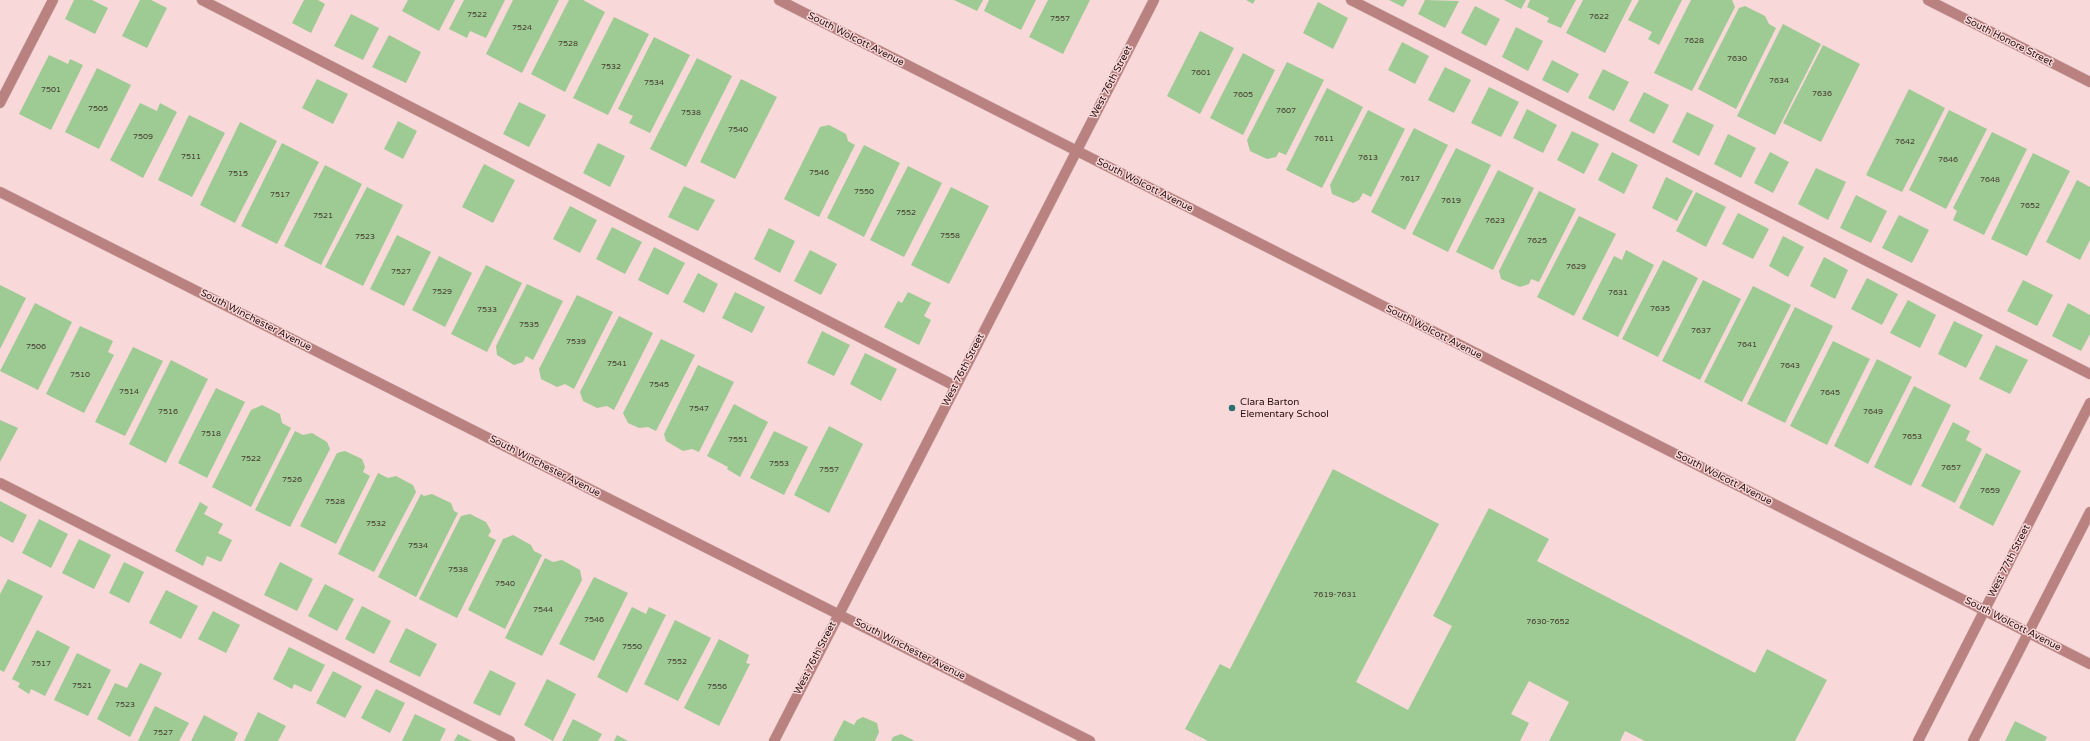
<svg xmlns="http://www.w3.org/2000/svg" width="2090" height="741" font-family="'Varela Round',sans-serif">
<rect width="100%" height="100%" fill="#f8d8d8"/>
<g fill="#9eca94">
<polygon points="74,0 92,0 108,8 95,34 65,19"/>
<polygon points="140,0 151,0 167,8 147,48 122,36"/>
<polygon points="304,0 318,0 325,4 311,33 292,23"/>
<polygon points="408,0 455,0 439,31 402,11"/>
<polygon points="464,0 505,0 486,38 470,31 467,38 449,29"/>
<polygon points="513,0 559,0 522,73 486,54"/>
<polygon points="569,0 583,0 605,12 565,92 531,74"/>
<polygon points="954,0 983,0 977,11"/>
<polygon points="989,0 1036,0 1021,30 984,11"/>
<polygon points="1048,0 1090,0 1063,54 1029,37"/>
<polygon points="1246,0 1255,0 1253,4"/>
<polygon points="1389,0 1407,0 1403,7"/>
<polygon points="1425,0 1459,1 1445,28 1418,14"/>
<polygon points="1504,0 1526,0 1521,9"/>
<polygon points="1530,0 1576,0 1561,28 1547,22 1549,18 1527,7"/>
<polygon points="1583,0 1632,0 1605,53 1566,33"/>
<polygon points="1639,0 1682,0 1659,45 1648,39 1652,32 1628,20"/>
<polygon points="1691,0 1732,0 1735,7 1692,91 1654,73"/>
<polygon points="1318,2 1348,18 1333,49 1303,33"/>
<polygon points="1475,6 1500,19 1486,46 1461,33"/>
<polygon points="1745,6 1765,16 1769,24 1776,28 1736,109 1698,89 1739,8"/>
<polygon points="351,14 379,28 363,60 334,46"/>
<polygon points="614,17 649,34 608,115 573,98"/>
<polygon points="1783,24 1821,44 1775,135 1737,116"/>
<polygon points="1516,27 1543,41 1528,71 1502,57"/>
<polygon points="1200,31 1234,48 1200,114 1167,96"/>
<polygon points="389,35 421,52 406,83 372,67"/>
<polygon points="654,37 690,55 650,133 629,123 633,116 618,109"/>
<polygon points="1402,42 1429,56 1415,84 1388,70"/>
<polygon points="1823,45 1860,64 1821,142 1783,123"/>
<polygon points="1243,53 1275,70 1243,135 1210,118"/>
<polygon points="49,55 68,64 70,59 83,65 51,130 19,114"/>
<polygon points="697,58 732,76 686,167 650,149"/>
<polygon points="1552,60 1579,74 1568,93 1542,80"/>
<polygon points="1287,62 1324,80 1286,155 1279,152 1276,157 1267,159 1250,151 1247,140"/>
<polygon points="1445,67 1471,80 1454,113 1428,100"/>
<polygon points="97,68 131,85 99,149 65,132"/>
<polygon points="1603,69 1629,82 1614,111 1588,98"/>
<polygon points="317,79 348,94 333,124 302,108"/>
<polygon points="741,79 777,97 735,179 700,162"/>
<polygon points="1489,87 1519,102 1501,137 1471,123"/>
<polygon points="1327,88 1363,107 1322,188 1286,170"/>
<polygon points="1909,89 1945,108 1902,192 1866,175"/>
<polygon points="1644,92 1669,105 1654,134 1629,121"/>
<polygon points="519,102 546,115 529,147 503,134"/>
<polygon points="140,103 157,111 160,103 177,112 143,178 110,160"/>
<polygon points="1527,109 1557,125 1543,153 1513,138"/>
<polygon points="1368,110 1405,129 1371,197 1363,193 1359,200 1353,203 1332,194 1330,185"/>
<polygon points="1949,110 1987,129 1946,209 1909,190"/>
<polygon points="1687,112 1714,125 1699,156 1672,142"/>
<polygon points="189,115 225,133 192,197 158,180"/>
<polygon points="398,121 417,131 403,159 384,149"/>
<polygon points="240,122 277,141 235,223 200,205"/>
<polygon points="829,125 846,134 848,141 855,145 819,217 784,199 820,127"/>
<polygon points="1414,128 1448,145 1405,230 1371,212"/>
<polygon points="1572,131 1599,144 1584,174 1557,160"/>
<polygon points="1992,132 2027,149 1984,235 1953,220 1957,211 1953,208"/>
<polygon points="1728,134 1756,148 1741,178 1714,164"/>
<polygon points="282,143 319,162 277,244 241,226"/>
<polygon points="598,143 625,156 610,187 583,173"/>
<polygon points="864,145 900,163 864,237 827,218"/>
<polygon points="1456,148 1491,165 1448,252 1412,234"/>
<polygon points="1612,152 1638,165 1624,194 1598,180"/>
<polygon points="1770,152 1789,162 1773,193 1754,183"/>
<polygon points="2033,153 2070,171 2027,256 1991,239"/>
<polygon points="484,164 515,180 493,223 462,207"/>
<polygon points="325,165 362,184 321,265 284,246"/>
<polygon points="908,166 942,183 904,257 870,240"/>
<polygon points="1816,168 1846,182 1828,220 1798,204"/>
<polygon points="1498,170 1534,188 1493,270 1456,252"/>
<polygon points="1666,177 1693,191 1677,221 1652,208"/>
<polygon points="2077,180 2090,187 2090,240 2080,260 2046,242"/>
<polygon points="684,186 715,200 698,231 668,217"/>
<polygon points="367,187 403,205 363,286 325,267"/>
<polygon points="951,187 989,206 949,284 911,265"/>
<polygon points="1539,191 1576,209 1539,282 1531,279 1529,284 1520,287 1501,279 1499,271"/>
<polygon points="1696,192 1726,207 1706,247 1676,231"/>
<polygon points="1856,195 1887,211 1871,243 1840,228"/>
<polygon points="570,206 597,220 580,253 553,239"/>
<polygon points="1738,213 1769,229 1753,259 1722,244"/>
<polygon points="1899,215 1929,230 1912,263 1882,248"/>
<polygon points="1579,216 1616,234 1574,316 1537,297"/>
<polygon points="612,227 642,242 625,274 596,259"/>
<polygon points="769,228 795,241 780,273 754,259"/>
<polygon points="397,235 431,252 404,306 370,289"/>
<polygon points="1783,236 1804,247 1788,277 1769,266"/>
<polygon points="654,247 685,263 668,295 638,280"/>
<polygon points="810,250 837,264 821,295 794,281"/>
<polygon points="1626,250 1654,265 1618,337 1582,319 1614,256 1622,260"/>
<polygon points="439,256 472,273 445,327 412,310"/>
<polygon points="1824,257 1848,270 1835,299 1810,286"/>
<polygon points="1663,260 1698,278 1658,357 1622,339"/>
<polygon points="486,265 522,283 487,352 451,334"/>
<polygon points="698,273 718,284 704,313 683,302"/>
<polygon points="1867,278 1898,294 1882,325 1851,309"/>
<polygon points="1703,280 1741,299 1700,380 1662,361"/>
<polygon points="2023,280 2053,295 2037,326 2007,311"/>
<polygon points="527,284 563,301 533,360 526,356 523,362 514,365 497,355 496,346"/>
<polygon points="0,285 26,298 0,349"/>
<polygon points="1753,286 1791,305 1742,402 1704,382"/>
<polygon points="735,292 765,307 752,333 722,318"/>
<polygon points="908,292 931,303 924,316 931,320 919,345 884,327 898,301 902,303"/>
<polygon points="577,295 613,312 574,389 565,384 557,387 541,379 539,369"/>
<polygon points="1908,300 1936,315 1920,348 1890,333"/>
<polygon points="35,303 72,322 38,390 0,371"/>
<polygon points="2068,303 2090,315 2090,334 2081,351 2052,336"/>
<polygon points="1795,307 1833,326 1785,423 1747,404"/>
<polygon points="619,316 653,333 614,410 607,406 597,408 583,401 580,392"/>
<polygon points="1954,321 1983,335 1966,368 1938,354"/>
<polygon points="80,326 113,341 108,352 114,355 84,413 46,394"/>
<polygon points="822,331 850,345 834,376 807,363"/>
<polygon points="661,339 695,355 656,431 648,427 639,428 628,423 623,413"/>
<polygon points="1833,341 1870,359 1827,445 1790,426"/>
<polygon points="1996,345 2028,360 2010,394 1979,379"/>
<polygon points="133,347 163,361 125,436 95,422"/>
<polygon points="865,353 897,369 881,401 850,384"/>
<polygon points="1877,359 1912,377 1868,464 1834,446"/>
<polygon points="171,360 208,379 166,463 129,444"/>
<polygon points="698,365 734,382 699,452 692,449 683,451 666,441 664,434"/>
<polygon points="1914,386 1951,405 1911,486 1874,467"/>
<polygon points="216,388 245,402 207,478 178,463"/>
<polygon points="734,404 768,422 740,477 727,469 728,467 707,456"/>
<polygon points="262,405 280,414 282,423 291,428 251,507 212,487 251,410"/>
<polygon points="0,420 18,428 0,462"/>
<polygon points="1953,422 1970,431 1966,440 1982,449 1955,503 1921,486"/>
<polygon points="829,426 863,444 829,513 794,495"/>
<polygon points="295,431 303,435 312,433 327,442 330,449 290,527 255,510"/>
<polygon points="774,431 808,447 784,495 750,478"/>
<polygon points="345,451 362,459 365,467 363,472 370,476 336,544 300,526 337,453"/>
<polygon points="1986,453 2021,471 1993,526 1959,508"/>
<polygon points="1333,469 1439,524 1356,682 1408,710 1452,626 1433,616 1489,508 1549,539 1537,561 1755,673 1767,649 1827,680 1795,741 1645,741 1625,731 1620,741 1549,741 1569,702 1529,681 1511,714 1529,723 1520,741 1208,741 1185,729 1220,664 1230,669"/>
<polygon points="378,473 388,478 396,476 413,485 416,492 374,572 338,554"/>
<polygon points="421,494 424,496 432,494 451,503 454,511 458,513 416,597 378,577"/>
<polygon points="0,501 27,515 13,543 0,536"/>
<polygon points="200,502 208,507 204,514 223,524 218,533 232,540 221,562 207,556 203,566 175,551"/>
<polygon points="470,514 486,522 491,531 488,536 496,540 457,618 419,599 461,516"/>
<polygon points="39,519 68,534 51,568 22,553"/>
<polygon points="513,535 531,545 534,551 542,555 505,629 468,610 503,539"/>
<polygon points="79,539 111,555 94,589 62,573"/>
<polygon points="545,558 553,562 562,560 580,570 582,580 542,656 505,638"/>
<polygon points="124,562 144,572 129,603 109,593"/>
<polygon points="280,562 313,579 297,611 264,595"/>
<polygon points="594,577 628,593 594,661 559,644"/>
<polygon points="8,579 43,596 4,672 0,670 0,594"/>
<polygon points="325,584 354,599 337,631 308,616"/>
<polygon points="166,590 198,606 181,639 149,623"/>
<polygon points="362,606 391,621 374,654 345,639"/>
<polygon points="632,607 646,614 649,607 666,615 627,693 597,677"/>
<polygon points="213,611 240,625 226,653 198,639"/>
<polygon points="675,620 711,638 678,701 644,684"/>
<polygon points="406,628 437,644 420,677 389,662"/>
<polygon points="37,630 70,647 45,696 31,689 29,694 18,687 20,683 12,679"/>
<polygon points="719,639 749,655 746,663 750,664 719,726 684,708"/>
<polygon points="289,647 325,665 311,692 294,684 292,689 273,679"/>
<polygon points="77,653 111,670 88,716 54,700"/>
<polygon points="140,663 162,673 130,737 97,719 115,683 127,688"/>
<polygon points="490,670 516,683 500,716 473,703"/>
<polygon points="333,671 362,686 345,718 316,703"/>
<polygon points="547,679 576,694 553,741 524,725"/>
<polygon points="376,689 405,703 390,733 361,718"/>
<polygon points="155,706 189,723 179,741 138,741"/>
<polygon points="258,712 286,726 278,741 244,741"/>
<polygon points="415,714 446,729 440,741 402,741"/>
<polygon points="204,715 238,733 234,741 191,741"/>
<polygon points="863,717 877,723 879,732 875,741 833,741 844,720 854,725 857,720"/>
<polygon points="573,719 602,734 598,741 562,741"/>
<polygon points="2015,721 2047,737 2045,741 2005,741"/>
<polygon points="458,734 472,741 454,741"/>
<polygon points="901,734 913,740 914,741 891,741 893,737"/>
<polygon points="617,735 628,741 614,741"/>
</g>
<g fill="none" stroke-linecap="round" stroke-linejoin="round">
<g stroke="#d3b4b4" stroke-width="11">
<g id="service">
<polyline points="202,0 955,386"/>
<polyline points="1351,0 2090,374"/>
<polyline points="0,103 53,0"/>
<polyline points="0,483 510,741"/>
</g>
</g>
<g stroke="#d3b4b4" stroke-width="11">
<g id="minor">
<polyline points="779,0 2090,664"/>
<polyline points="1928,0 2090,82"/>
<polyline points="0,192 1090,741"/>
<polyline points="1918,741 2090,403"/>
<polyline points="1973,741 2090,512"/>
</g>
</g>
<g stroke="#d3b4b4" stroke-width="11">
<polyline id="tertiary" points="774,741 1154,0"/>
</g>
<use href="#service" stroke="#ba8181" stroke-width="10"/>
<use href="#minor" stroke="#ba8181" stroke-width="10"/>
<use href="#tertiary" stroke="#ba8181" stroke-width="10"/>
</g>
<circle fill="#267175" stroke="#f8d8d8" stroke-width="1.5" cx="1232" cy="408" r="4"/>
<g text-anchor="middle" dominant-baseline="central" stroke-width="3" stroke-linejoin="round" paint-order="stroke">
<g font-size="8" fill="#463e31">
<text x="477" y="14">7522</text>
<text x="1599" y="16">7622</text>
<text x="1060" y="18">7557</text>
<text x="522" y="27">7524</text>
<text x="1694" y="40">7628</text>
<text x="568" y="43">7528</text>
<text x="1737" y="58">7630</text>
<text x="611" y="66">7532</text>
<text x="1201" y="72">7601</text>
<text x="1779" y="80">7634</text>
<text x="654" y="82">7534</text>
<text x="51" y="89">7501</text>
<text x="1822" y="93">7636</text>
<text x="1243" y="94">7605</text>
<text x="98" y="108">7505</text>
<text x="1286" y="110">7607</text>
<text x="691" y="112">7538</text>
<text x="738" y="129">7540</text>
<text x="143" y="136">7509</text>
<text x="1324" y="138">7611</text>
<text x="1905" y="141">7642</text>
<text x="191" y="156">7511</text>
<text x="1368" y="157">7613</text>
<text x="1948" y="159">7646</text>
<text x="819" y="172">7546</text>
<text x="238" y="173">7515</text>
<text x="1410" y="178">7617</text>
<text x="1990" y="179">7648</text>
<text x="864" y="191">7550</text>
<text x="280" y="194">7517</text>
<text x="1451" y="200">7619</text>
<text x="2030" y="205">7652</text>
<text x="906" y="212">7552</text>
<text x="323" y="215">7521</text>
<text x="1495" y="220">7623</text>
<text x="950" y="235">7558</text>
<text x="365" y="236">7523</text>
<text x="1537" y="240">7625</text>
<text x="1576" y="266">7629</text>
<text x="401" y="271">7527</text>
<text x="442" y="291">7529</text>
<text x="1618" y="292">7631</text>
<text x="1660" y="308">7635</text>
<text x="487" y="309">7533</text>
<text x="529" y="324">7535</text>
<text x="1701" y="330">7637</text>
<text x="576" y="341">7539</text>
<text x="1747" y="344">7641</text>
<text x="36" y="346">7506</text>
<text x="617" y="363">7541</text>
<text x="1790" y="365">7643</text>
<text x="80" y="374">7510</text>
<text x="659" y="384">7545</text>
<text x="129" y="391">7514</text>
<text x="1830" y="392">7645</text>
<text x="699" y="408">7547</text>
<text x="168" y="411">7516</text>
<text x="1873" y="411">7649</text>
<text x="211" y="433">7518</text>
<text x="1912" y="436">7653</text>
<text x="738" y="439">7551</text>
<text x="251" y="458">7522</text>
<text x="779" y="463">7553</text>
<text x="1951" y="467">7657</text>
<text x="829" y="469">7557</text>
<text x="292" y="479">7526</text>
<text x="1990" y="490">7659</text>
<text x="335" y="501">7528</text>
<text x="376" y="523">7532</text>
<text x="418" y="545">7534</text>
<text x="458" y="569">7538</text>
<text x="505" y="583">7540</text>
<text x="1335" y="594">7619-7631</text>
<text x="543" y="609">7544</text>
<text x="594" y="619">7546</text>
<text x="1548" y="621">7630-7652</text>
<text x="632" y="646">7550</text>
<text x="677" y="661">7552</text>
<text x="41" y="663">7517</text>
<text x="82" y="685">7521</text>
<text x="717" y="686">7556</text>
<text x="125" y="704">7523</text>
<text x="163" y="732">7527</text>
</g>
<g font-size="10" fill="#290f10" stroke="#f8d8d8">
<text transform="translate(856 39) rotate(27)">South Wolcott Avenue</text>
<text transform="translate(2009 41) rotate(27)">South Honore Street</text>
<text transform="translate(1111 82) rotate(-63)">West 76th Street</text>
<text transform="translate(1145 185) rotate(27)">South Wolcott Avenue</text>
<text transform="translate(256 320) rotate(27)">South Winchester Avenue</text>
<text transform="translate(1434 332) rotate(27)">South Wolcott Avenue</text>
<text transform="translate(963 370) rotate(-63)">West 76th Street</text>
<text transform="translate(545 466) rotate(27)">South Winchester Avenue</text>
<text transform="translate(1724 478) rotate(27)">South Wolcott Avenue</text>
<text transform="translate(2009 561) rotate(-63)">West 77th Street</text>
<text transform="translate(2013 624) rotate(27)">South Wolcott Avenue</text>
<text transform="translate(910 649) rotate(27)">South Winchester Avenue</text>
<text transform="translate(815 658) rotate(-63)">West 76th Street</text>
</g>
<g font-size="10" fill="#290f10" stroke="#f8d8d8" text-anchor="start">
<text x="1240" y="402">Clara Barton<tspan x="1240" dy="12">Elementary School</tspan></text>
</g>
</g>
</svg>
